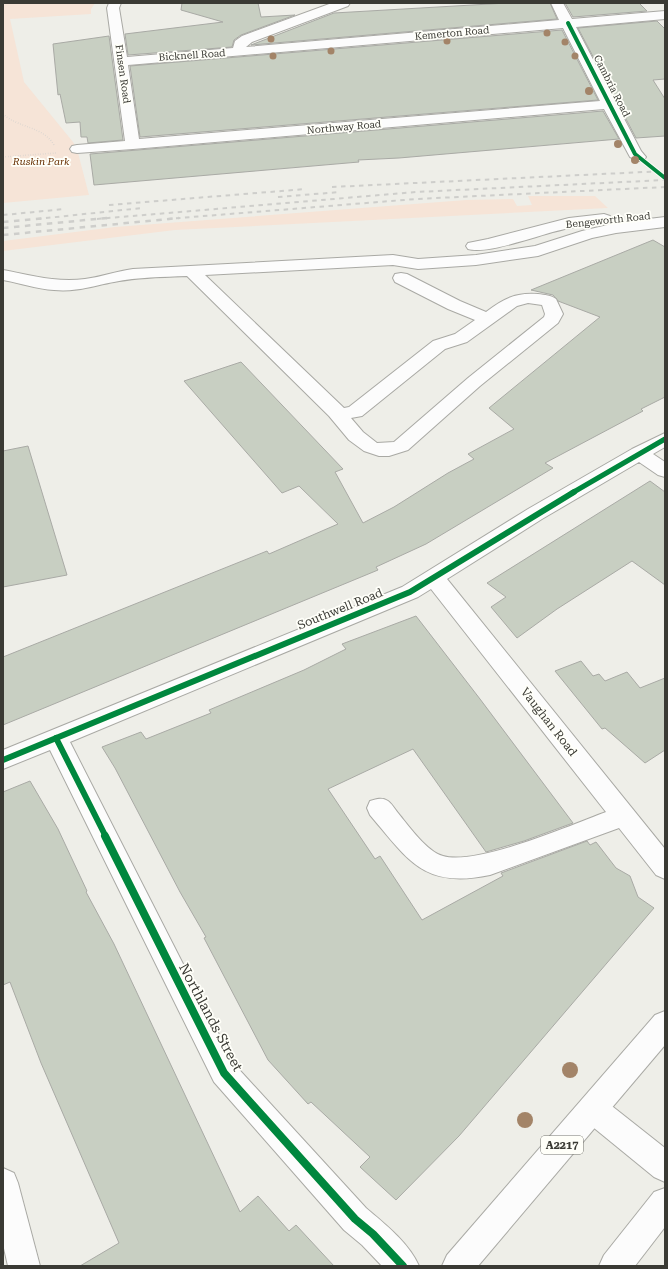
<svg xmlns="http://www.w3.org/2000/svg" width="668" height="1269" font-family="'Roboto Serif',serif">
<rect width="100%" height="100%" fill="#eeeee8"/>
<g fill="#f6e4d7">
<polygon points="3,3 95,3 91,9 91,14 10,19 24,82 73,142 77,149 89,195 3,203"/>
<polygon points="528,196 595,196 608,208 175,230 3,251 3,241 115,227 466,200 513,199 517,206 532,205"/>
</g>
<g fill="#c8cfc2" stroke="#a9aaa5">
<polygon points="182,3 258,3 261,17 295,15 241,35 234,40 232,47 128,55 125,34 223,22 181,10"/>
<polygon points="507,3 550,3 557,19 251,45 334,13"/>
<polygon points="565,3 639,3 647,11 573,17"/>
<polygon points="657,21 665,29 665,79 653,80 665,99 665,136 636,138 578,28"/>
<polygon points="562,30 598,100 140,137 130,66"/>
<polygon points="109,36 123,140 88,143 87,137 81,137 80,122 66,123 60,94 58,95 53,44"/>
<polygon points="603,111 619,139 399,158 358,160 359,162 94,185 90,154"/>
<polygon points="653,240 665,247 665,397 641,409 643,411 545,463 553,468 426,544 376,567 378,570 3,725 3,657 267,551 269,554 338,524 299,486 282,493 184,381 241,362 343,469 335,472 363,523 394,507 448,473 474,459 468,454 514,429 489,408 600,317 558,301 553,295 531,290"/>
<polygon points="28,446 67,575 3,587 3,451"/>
<polygon points="650,481 665,492 665,585 632,561 557,609 517,638 491,607 506,597 487,583"/>
<polygon points="416,616 480,699 573,823 524,841 486,852 413,749 328,789 375,859 380,856 422,920 503,876 501,873 587,841 590,845 596,842 616,868 630,876 638,897 654,908 459,1136 396,1200 360,1167 370,1157 311,1102 308,1104 268,1060 204,938 206,937 180,892 115,768 102,747 141,732 146,739 211,713 209,710 304,670 346,649 342,644"/>
<polygon points="581,661 593,676 599,674 605,681 627,672 640,688 665,678 665,750 645,763 605,728 602,729 555,671"/>
<polygon points="30,781 58,829 87,891 86,892 114,944 240,1212 258,1196 289,1231 296,1225 334,1266 80,1266 119,1243 41,1063 10,982 3,985 3,792"/>
</g>
<g fill="none" stroke-linecap="round" stroke-linejoin="round">
<g stroke="#a9a9a4" stroke-width="2">
<g id="minor">
<path d="M 109,3 L 121,3 L 119,8 L 127,57 L 233,48 L 235,41 L 242,36 L 332,3 L 350,3 L 348,6 L 252,42 L 246,47 L 559,20 L 551,3 L 563,3 L 572,19 L 665,11 L 665,19 L 576,27 L 641,151 L 646,157 L 644,160 L 639,161 L 630,157 L 604,109 L 133,149 L 77,153 L 72,152 L 70,149 L 72,146 L 77,145 L 125,141 L 107,8 ZM 563,28 L 600,101 L 139,139 L 128,65 Z"/>
<path d="M 604,214 L 610,216 L 612,219 L 610,222 C 597,226 583,225 570,228 C 545,232 490,255 468,249 L 466,246 L 468,243 L 488,239 L 569,218 Z"/>
<path d="M 665,217 L 665,227 L 616,233 L 592,238 L 538,256 L 476,265 L 418,269 L 393,265 L 205,275 L 344,408 L 349,407 L 433,341 L 455,334 L 475,320 L 448,309 L 395,282 L 393,278 L 395,274 L 401,273 L 407,274 L 460,301 L 486,312 C 503,299 516,292 538,294 C 545,295 551,295 556,299 L 563,314 L 558,323 L 480,386 L 408,450 L 389,456 L 379,456 L 364,451 L 349,440 L 329,416 L 187,276 C 163,277 138,277 114,282 C 92,286 77,292 54,290 C 37,289 20,283 3,280 L 3,270 C 30,275 57,283 85,279 C 101,277 117,271 133,269 L 393,255 L 418,259 L 476,255 L 535,246 L 582,231 L 616,223 ZM 528,303 L 542,305 L 545,314 L 544,317 L 468,378 L 394,442 L 377,443 L 363,432 L 351,418 L 362,416 L 445,349 L 467,342 L 517,306 Z"/>
<path d="M 665,433 L 665,447 L 653,454 L 665,462 L 665,477 L 658,475 L 639,462 L 542,519 L 447,579 L 665,849 L 665,879 L 656,875 L 619,828 L 490,875 C 424,889 409,861 370,815 L 367,808 L 370,801 C 376,799 382,797 388,801 C 391,803 395,809 398,813 C 408,825 427,852 443,856 C 477,866 571,825 606,812 L 431,589 L 418,597 L 70,742 L 234,1064 L 366,1208 C 385,1224 409,1243 419,1266 L 382,1266 L 362,1245 L 344,1230 L 214,1082 L 50,750 L 3,769 L 3,750 L 402,587 L 528,509 L 632,449 Z"/>
<polygon points="593,1095 603,1099 665,1148 665,1182 654,1177 583,1119 578,1109 583,1099"/>
<polygon points="3,1168 14,1173 18,1183 40,1266 8,1266 3,1244"/>
<polygon points="665,1188 665,1227 635,1266 599,1266 604,1255 654,1192"/>
</g>
</g>
<g stroke="#a9a9a4" stroke-width="2">
<polygon id="major" points="665,1011 665,1045 478,1266 442,1266 447,1255 655,1015"/>
</g>
<g stroke="#cfcfcd" stroke-width="1.5" stroke-dasharray="0.5 2" stroke-linecap="butt">
<path d="M 3,114 C 18,128 43,126 54,145"/>
<polyline points="3,157 56,153"/>
</g>
<use href="#minor" fill="#fcfcfc" fill-rule="evenodd"/>
<use href="#major" fill="#fcfcfc" fill-rule="evenodd"/>
<g stroke="#cececb" stroke-width="2" stroke-dasharray="4.5 4.5" stroke-linecap="butt">
<polyline points="332,187 665,171"/>
<polyline points="278,197 340,192"/>
<polyline points="109,205 306,189"/>
<polyline points="3,215 65,209"/>
<polyline points="37,219 142,208"/>
<polyline points="97,219 416,192 665,180"/>
<polyline points="167,219 416,199 665,187"/>
</g>
<g stroke="#cececb" stroke-width="2.5" stroke-dasharray="5.5 5.5" stroke-linecap="butt">
<polyline points="3,222 47,218"/>
<polyline points="3,228 107,218"/>
<polyline points="3,235 179,218"/>
</g>
<g stroke="#fffff9" stroke-width="5.5">
<polyline id="cycleway-far3" points="568,23 635,154 665,178"/>
</g>
<g stroke="#fffff9" stroke-width="7">
<polyline id="cycleway-far2" points="572,493 665,439"/>
</g>
<g stroke="#fffff9" stroke-width="8">
<g id="cycleway-far1">
<polyline points="56,738 106,837"/>
<polyline points="3,760 410,592 574,492"/>
</g>
</g>
<g stroke="#fffff9" stroke-width="10">
<polyline id="cycleway" points="105,836 224,1073 355,1219 373,1234 403,1266"/>
</g>
<use href="#cycleway-far3" stroke="#00873e" stroke-width="4"/>
<use href="#cycleway-far2" stroke="#00873e" stroke-width="5"/>
<use href="#cycleway-far1" stroke="#00873e" stroke-width="6"/>
<use href="#cycleway" stroke="#00873e" stroke-width="8"/>
</g>
<g fill="#a38468">
<circle cx="547" cy="33" r="3.5"/>
<circle cx="271" cy="39" r="3.5"/>
<circle cx="447" cy="41" r="3.5"/>
<circle cx="565" cy="42" r="3.5"/>
<circle cx="331" cy="51" r="3.5"/>
<circle cx="273" cy="56" r="3.5"/>
<circle cx="575" cy="56" r="3.5"/>
<circle cx="589" cy="91" r="4"/>
<circle cx="618" cy="144" r="4"/>
<circle cx="635" cy="160" r="4"/>
<circle cx="570" cy="1070" r="8"/>
<circle cx="525" cy="1120" r="8"/>
</g>
<g text-anchor="middle" dominant-baseline="central" stroke-width="3.5" stroke-linejoin="round" paint-order="stroke">
<g font-size="10" fill="#3a3a34" stroke="#fffff9">
<text transform="translate(452 33) rotate(-5)">Kemerton Road</text>
<text transform="translate(192 55) rotate(-4)">Bicknell Road</text>
<text transform="translate(123 74) rotate(82)">Finsen Road</text>
<text transform="translate(612 86) rotate(63)">Cambria Road</text>
<text transform="translate(344 127) rotate(-5)">Northway Road</text>
<text transform="translate(608 220) rotate(-6)">Bengeworth Road</text>
</g>
<g font-size="10" font-style="italic" fill="#662e00" stroke="#fffff9">
<text x="41" y="161">Ruskin Park</text>
</g>
<rect fill="#fffff9" stroke="#75756f" stroke-width="1" x="541" y="1136" width="42" height="18" rx="3"/>
<g font-size="11" font-weight="bold" fill="#3a3a34">
<text x="562" y="1145">A2217</text>
</g>
<g font-size="12" fill="#3a3a34" stroke="#fffff9">
<text transform="translate(340 609) rotate(-22)">Southwell Road</text>
<text transform="translate(549 722) rotate(52)">Vaughan Road</text>
</g>
<g font-size="14" fill="#3a3a34" stroke="#fffff9">
<text transform="translate(211 1017) rotate(62)">Northlands Street</text>
</g>
</g>
<rect width="668" height="1269" fill="none" stroke="#3a3a34" stroke-width="8"/>
</svg>
